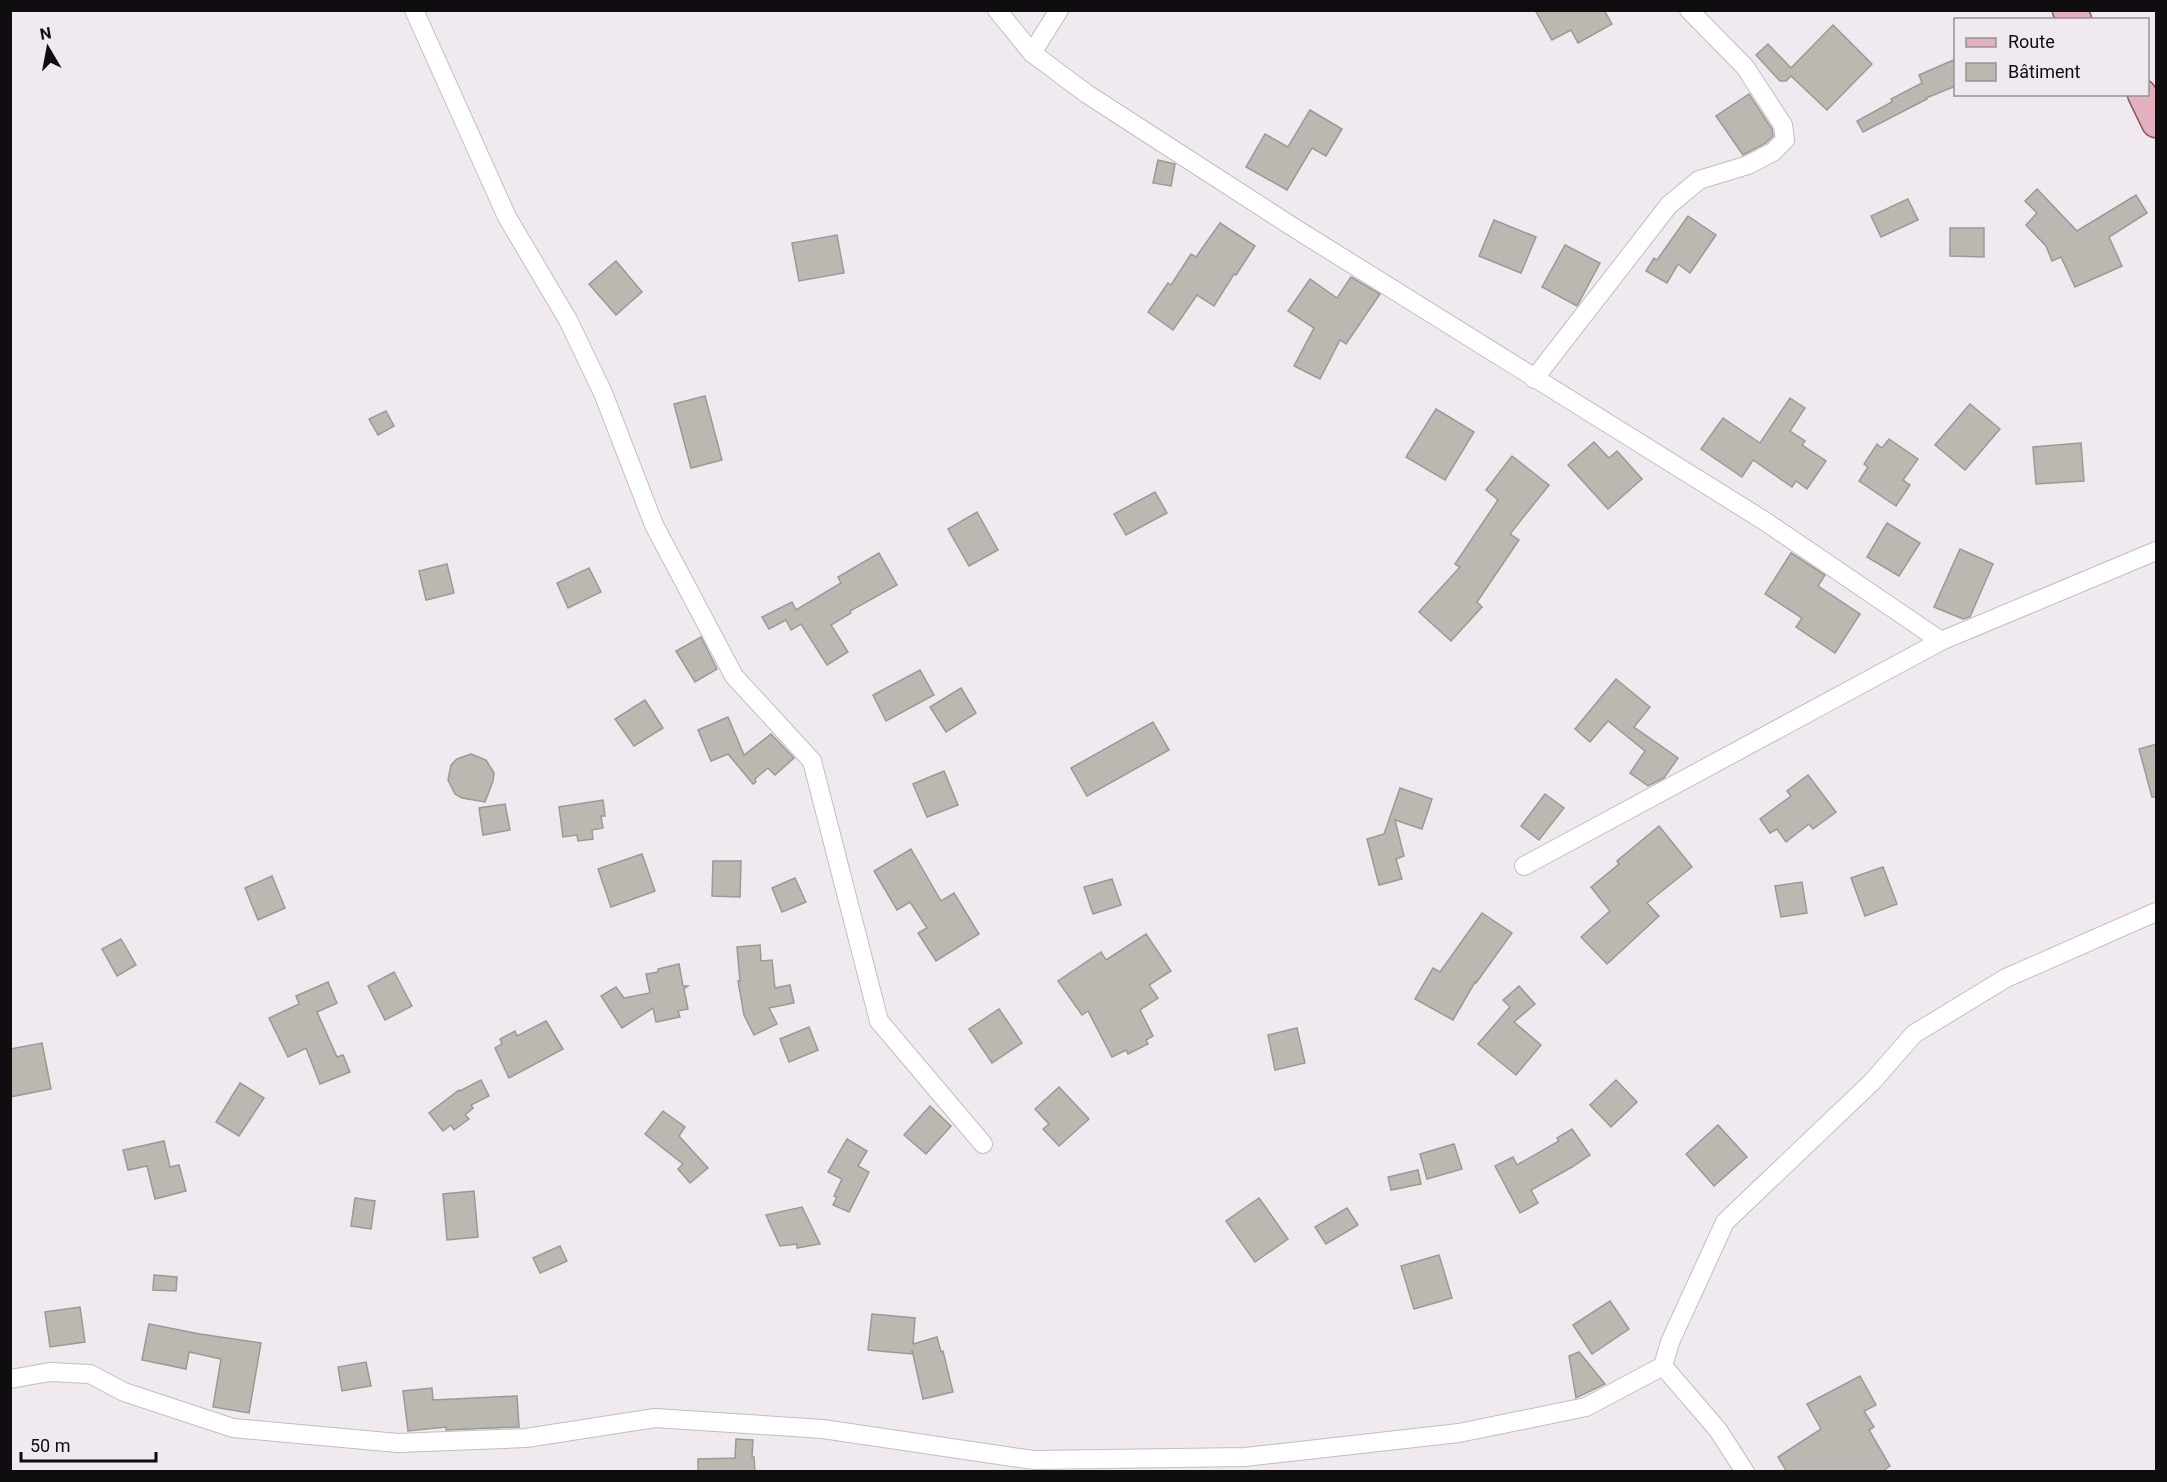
<svg xmlns="http://www.w3.org/2000/svg" width="2167" height="1482" font-family="Roboto,sans-serif">
<rect width="100%" height="100%" fill="#f0eaf0"/>
<g fill="#bcb8b1" stroke="#9c9893" stroke-width="1.5">
<polygon points="1535,10 1604,10 1612,24 1578,43 1571,30 1552,40"/>
<polygon points="1833,25 1872,64 1827,110 1791,76 1786,81 1780,81 1756,55 1768,44 1791,68"/>
<polygon points="1956,59 1956,86 1926,98 1927,99 1863,132 1857,121 1892,102 1891,99 1922,83 1919,75"/>
<polygon points="1749,94 1772,129 1773,136 1766,143 1743,155 1716,116"/>
<polygon points="1310,110 1342,129 1326,156 1312,148 1287,190 1246,167 1265,134 1288,147"/>
<polygon points="1158,160 1175,164 1171,186 1153,183"/>
<polygon points="2037,189 2077,231 2136,195 2147,213 2109,237 2122,266 2075,287 2061,257 2052,261 2046,246 2026,225 2037,213 2025,201"/>
<polygon points="1908,199 1918,220 1881,237 1871,216"/>
<polygon points="1688,216 1716,235 1690,273 1678,264 1667,283 1646,271 1654,258 1657,260"/>
<polygon points="1494,220 1536,237 1521,273 1479,256"/>
<polygon points="1220,223 1255,246 1236,275 1234,274 1214,306 1197,295 1173,330 1148,312 1168,283 1171,285 1191,254 1196,257"/>
<polygon points="1950,228 1984,228 1984,257 1950,256"/>
<polygon points="837,235 844,273 799,281 792,243"/>
<polygon points="1565,245 1600,263 1577,306 1542,287"/>
<polygon points="616,261 642,292 616,315 589,284"/>
<polygon points="1351,277 1380,294 1346,344 1340,340 1320,379 1294,366 1314,328 1288,311 1310,279 1337,298"/>
<polygon points="705,396 722,460 691,468 674,404"/>
<polygon points="1790,398 1805,408 1790,431 1805,441 1802,445 1826,461 1807,489 1796,481 1792,487 1753,460 1742,477 1701,449 1723,418 1760,443"/>
<polygon points="1970,404 2000,429 1965,470 1935,445"/>
<polygon points="1436,409 1474,432 1445,480 1406,457"/>
<polygon points="386,411 394,426 378,435 369,419"/>
<polygon points="1889,439 1918,459 1903,480 1910,485 1896,506 1859,481 1868,467 1864,464 1877,444 1882,448"/>
<polygon points="1594,442 1609,458 1617,451 1642,479 1608,509 1568,465"/>
<polygon points="2081,443 2084,481 2036,484 2033,447"/>
<polygon points="1512,456 1549,485 1510,534 1519,540 1477,602 1482,607 1451,641 1419,612 1460,567 1455,564 1498,500 1486,490"/>
<polygon points="1155,492 1167,513 1126,535 1114,514"/>
<polygon points="977,512 998,550 969,566 948,529"/>
<polygon points="1887,523 1920,543 1899,576 1867,557"/>
<polygon points="1960,549 1993,564 1970,617 1963,619 1934,607"/>
<polygon points="879,553 897,585 850,611 851,613 831,625 848,652 827,665 801,624 791,630 786,620 769,629 762,617 792,602 796,610 841,583 838,577"/>
<polygon points="1791,553 1825,575 1818,586 1860,614 1835,653 1796,627 1802,618 1765,594"/>
<polygon points="447,564 454,593 426,600 419,571"/>
<polygon points="589,568 601,592 568,608 557,583"/>
<polygon points="701,637 717,669 695,682 676,651"/>
<polygon points="920,670 934,695 886,721 873,695"/>
<polygon points="1616,679 1650,707 1634,727 1678,758 1664,778 1648,786 1630,773 1645,751 1608,721 1590,742 1575,729"/>
<polygon points="961,688 976,713 946,732 930,707"/>
<polygon points="645,700 663,728 634,746 615,719"/>
<polygon points="728,717 744,755 771,734 794,758 775,775 768,768 755,779 756,782 753,784 728,754 711,761 698,730"/>
<polygon points="1153,722 1169,750 1087,796 1071,768"/>
<polygon points="2157,744 2157,797 2152,797 2139,749"/>
<polygon points="471,754 486,760 494,773 493,781 485,802 462,798 455,794 448,780 451,765 457,759"/>
<polygon points="944,771 958,805 927,817 913,784"/>
<polygon points="1808,775 1836,812 1813,829 1809,824 1786,842 1777,829 1770,833 1760,819 1791,796 1787,791"/>
<polygon points="1400,788 1432,799 1422,829 1395,820 1404,856 1396,859 1402,879 1379,885 1367,839 1384,834"/>
<polygon points="1545,794 1564,808 1539,840 1521,826"/>
<polygon points="603,800 605,816 601,816 603,828 592,830 593,839 578,841 577,835 563,837 559,807"/>
<polygon points="505,804 510,830 483,835 479,808"/>
<polygon points="1659,826 1692,867 1647,903 1659,916 1607,964 1581,937 1610,911 1591,887 1619,864 1617,861"/>
<polygon points="911,849 941,901 954,893 979,934 936,961 918,933 927,928 910,902 897,910 874,871"/>
<polygon points="642,854 655,891 611,907 598,869"/>
<polygon points="713,861 741,861 740,897 712,896"/>
<polygon points="1883,867 1897,904 1865,916 1851,878"/>
<polygon points="272,876 285,908 258,920 245,888"/>
<polygon points="795,878 806,902 782,912 772,888"/>
<polygon points="1112,879 1121,905 1093,914 1084,887"/>
<polygon points="1802,882 1807,913 1781,917 1775,886"/>
<polygon points="1482,913 1512,933 1476,983 1475,982 1453,1020 1415,999 1433,968 1440,972"/>
<polygon points="1146,934 1171,971 1149,985 1158,998 1140,1010 1153,1036 1146,1040 1148,1044 1128,1054 1126,1050 1112,1057 1088,1011 1082,1015 1058,981 1101,952 1106,960"/>
<polygon points="121,939 136,965 117,976 102,949"/>
<polygon points="760,945 761,961 772,960 775,988 790,985 794,1003 769,1008 777,1024 754,1035 744,1015 738,981 740,981 737,947"/>
<polygon points="679,964 683,986 688,986 684,989 688,1009 678,1011 680,1017 656,1022 653,1008 622,1028 601,996 616,987 624,998 650,993 646,974 658,972 658,969"/>
<polygon points="394,972 412,1006 385,1020 368,986"/>
<polygon points="328,982 337,1003 317,1012 337,1057 343,1055 350,1072 320,1084 306,1048 288,1057 269,1018 299,1004 296,996"/>
<polygon points="1519,986 1535,1004 1514,1022 1541,1045 1516,1075 1478,1044 1510,1007 1503,1000"/>
<polygon points="999,1009 1022,1043 992,1063 969,1029"/>
<polygon points="546,1021 563,1049 509,1078 495,1048 502,1044 500,1039 515,1031 517,1036"/>
<polygon points="809,1027 818,1050 789,1062 780,1039"/>
<polygon points="1297,1028 1305,1063 1275,1070 1268,1035"/>
<polygon points="42,1043 51,1089 10,1097 10,1049"/>
<polygon points="481,1080 489,1096 471,1105 473,1108 465,1115 469,1119 454,1130 451,1125 443,1131 429,1113 459,1090 460,1091"/>
<polygon points="1616,1080 1637,1102 1611,1127 1590,1105"/>
<polygon points="240,1083 264,1098 239,1136 216,1122"/>
<polygon points="1059,1087 1089,1119 1059,1146 1043,1129 1049,1124 1035,1109"/>
<polygon points="930,1106 951,1126 926,1154 904,1135"/>
<polygon points="663,1111 685,1127 679,1136 708,1168 690,1183 678,1169 683,1164 645,1134"/>
<polygon points="1718,1125 1747,1157 1714,1186 1686,1154"/>
<polygon points="1572,1129 1590,1155 1572,1167 1531,1190 1538,1203 1520,1213 1495,1166 1513,1157 1517,1165 1559,1141 1557,1138"/>
<polygon points="847,1139 867,1151 858,1166 869,1172 849,1212 833,1205 837,1197 834,1196 842,1179 828,1172"/>
<polygon points="164,1141 170,1167 179,1165 186,1191 155,1199 147,1166 128,1170 123,1150"/>
<polygon points="1454,1144 1462,1169 1427,1179 1420,1154"/>
<polygon points="1418,1170 1421,1184 1391,1190 1388,1177"/>
<polygon points="474,1191 478,1237 447,1240 443,1194"/>
<polygon points="355,1198 375,1201 371,1229 351,1226"/>
<polygon points="1259,1198 1288,1239 1255,1262 1226,1221"/>
<polygon points="802,1207 820,1244 797,1248 797,1244 780,1246 766,1215"/>
<polygon points="1347,1208 1358,1225 1326,1244 1315,1227"/>
<polygon points="560,1246 567,1261 540,1273 533,1258"/>
<polygon points="1439,1255 1452,1298 1414,1309 1401,1266"/>
<polygon points="154,1275 177,1277 176,1291 153,1290"/>
<polygon points="1610,1301 1629,1329 1592,1354 1573,1325"/>
<polygon points="80,1307 85,1342 50,1347 45,1312"/>
<polygon points="872,1314 915,1318 913,1344 937,1337 941,1352 943,1351 953,1392 923,1399 912,1350 912,1354 868,1350"/>
<polygon points="149,1324 200,1334 261,1343 249,1413 213,1407 221,1359 189,1352 186,1369 142,1360"/>
<polygon points="1579,1352 1605,1384 1576,1398 1569,1356"/>
<polygon points="366,1362 371,1386 342,1391 338,1367"/>
<polygon points="1860,1376 1876,1405 1864,1411 1874,1427 1869,1430 1890,1466 1881,1472 1787,1472 1778,1457 1821,1429 1807,1404"/>
<polygon points="432,1388 433,1400 517,1396 519,1427 446,1430 446,1427 408,1431 403,1391"/>
<polygon points="736,1439 753,1440 752,1457 754,1457 755,1472 698,1472 698,1459 735,1458"/>
</g>
<g fill="none" stroke-linecap="round" stroke-linejoin="round">
<g stroke="#c2bdc2" stroke-width="20">
<g id="minor">
<polyline points="414,10 507,217 568,320 603,393 654,525 734,676 812,761 879,1021 983,1144"/>
<polyline points="997,10 1032,53 1087,94 1296,229 1763,520 1941,641 2156,551"/>
<polyline points="1032,53 1059,10"/>
<polyline points="1534,379 1669,205 1699,180 1748,165 1773,152 1785,140 1783,125 1745,67 1689,10"/>
<polyline points="1524,866 1941,641"/>
<polyline points="1663,1366 1718,1430 1745,1472"/>
<polyline points="10,1379 50,1372 90,1374 124,1392 233,1428 398,1443 526,1438 655,1418 823,1429 1033,1460 1245,1457 1459,1433 1586,1407 1663,1366 1670,1342 1725,1222 1872,1082 1914,1034 2006,978 2156,912"/>
</g>
</g>
<g stroke="#8f5564" stroke-width="31">
<g id="primary">
<polyline points="2067,10 2077,20"/>
<polyline points="2142,94 2156,123"/>
</g>
</g>
<use href="#minor" stroke="#fff" stroke-width="18"/>
<use href="#primary" stroke="#e5b0be" stroke-width="28"/>
</g>
<rect width="2167" height="1482" fill="none" stroke="#0f0d0f" stroke-width="24"/>
<rect x="1954" y="18" width="195" height="78" fill="#f0eaf0" stroke="#969296" stroke-width="1.5"/>
<rect x="1966" y="38" width="30" height="9" fill="#e5b0be" stroke="#969296" stroke-width="1.5"/>
<text x="2008" y="48" font-size="18" fill="#0f0d0f">Route</text>
<rect x="1966" y="63" width="30" height="18" fill="#bcb8b1" stroke="#969296" stroke-width="1.5"/>
<text x="2008" y="78" font-size="18" fill="#0f0d0f">Bâtiment</text>
<g transform="translate(48 48) rotate(350)" stroke="#f0eaf0" stroke-width="4.5" paint-order="stroke">
<path d="M0-4.5L10 22L0 15L-10 22Z" fill="#0f0d0f"/>
<text y="-9" font-size="16" font-weight="bold" text-anchor="middle" fill="#0f0d0f">N</text>
</g>
<path d="M21 1452v9h135v-9" fill="none" stroke="#0f0d0f" stroke-width="3"/>
<text x="30" y="1452" font-size="18" fill="#0f0d0f" stroke="#f0eaf0" stroke-width="4.5" paint-order="stroke">50 m</text>
</svg>
